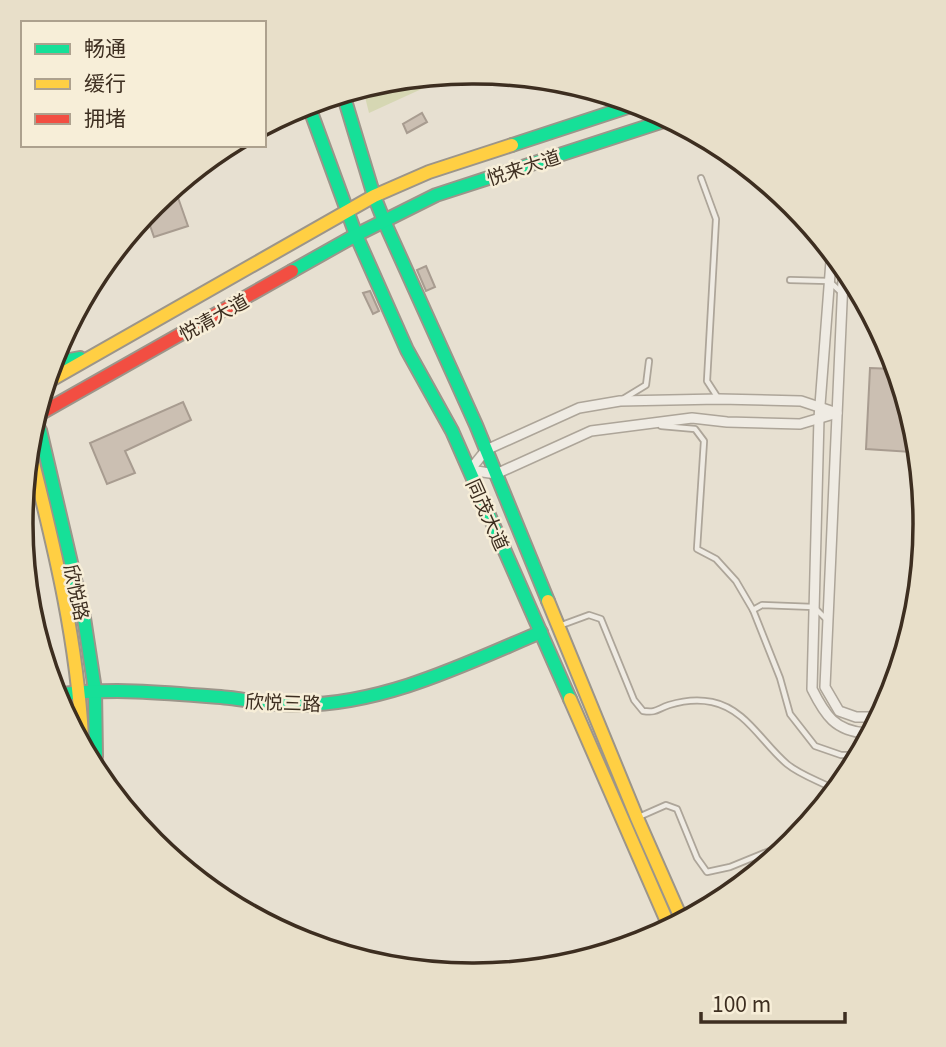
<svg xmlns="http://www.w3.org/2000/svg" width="946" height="1047" font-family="Georgia,'Noto Sans SC',serif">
<rect width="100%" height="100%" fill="#e7e0d1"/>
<polygon fill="#d6d7b3" points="450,76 369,113 364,93"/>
<g fill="#cbbfb2" stroke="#a89c90" stroke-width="2">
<polygon points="422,113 427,122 407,133 403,124"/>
<polygon points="175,189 188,226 154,237 146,214 154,204"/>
<polygon points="426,266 435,287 426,291 417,270"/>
<polygon points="370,291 379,311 373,314 363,293"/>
<polygon points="870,368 894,369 911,452 866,449"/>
<polygon points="183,402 191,420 125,451 135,473 107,484 90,443"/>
</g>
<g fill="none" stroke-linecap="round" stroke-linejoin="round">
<g stroke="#ada599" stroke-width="8">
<g id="lane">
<polyline points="701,178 716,219 707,381 718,398"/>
<polyline points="790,280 829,281 843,294 851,291"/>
<polyline points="623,399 646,385 649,361"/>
<polyline points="661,426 695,429 704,441 697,549 716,559 736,581 753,610 780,678 790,714 815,746 841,755 851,755"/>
<polyline points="753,610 762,605 814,607 828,621"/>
<path d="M 559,626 L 589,615 L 601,619 L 634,700 L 643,711 C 657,713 657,709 669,705 C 682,701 698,699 712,702 C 746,709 762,743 787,764 C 799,774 816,780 830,787"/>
<polyline points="641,816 666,805 677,809 697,858 707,872 730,867 794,841"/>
</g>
</g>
<g stroke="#ada599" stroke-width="12">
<g id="street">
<path d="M 831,261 L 819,418 L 812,689 C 825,715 835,731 866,733"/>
<polyline points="843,280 825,687 839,711 856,717 877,717"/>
<polygon points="719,399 801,401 837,413 800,424 727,422 692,418 591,431 496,474 470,470 486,450 579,408 620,401"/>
</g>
</g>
<g stroke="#9c958a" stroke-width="16">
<g id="fast">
<polyline points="344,97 374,196 384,221 476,425 548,601"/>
<polyline points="308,104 356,235 407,350 452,431 570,699"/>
<polyline points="512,145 637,104"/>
<polyline points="292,271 356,235 436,195 667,120"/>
<polyline points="53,363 80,358"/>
<polyline points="40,430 84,618 95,690 96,757"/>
<path d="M 55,695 C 114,687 171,693 230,698 C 253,701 276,705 299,705 C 385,704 463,665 541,632"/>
</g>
</g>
<g stroke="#9c958a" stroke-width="16">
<g id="slow">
<polyline points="49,381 374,196 429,172 512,145"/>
<path d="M 33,463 C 56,554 77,643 82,737"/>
<polyline points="548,601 637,818 681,918"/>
<polyline points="570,699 669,926"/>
</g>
</g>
<g stroke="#9c958a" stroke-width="16">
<polyline id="jam" points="43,412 292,271"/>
</g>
<use href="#lane" stroke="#efebe3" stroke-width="4.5"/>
<use href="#street" stroke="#efebe3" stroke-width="9"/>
<use href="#fast" stroke="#16e098" stroke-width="12"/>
<use href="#slow" stroke="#ffcf43" stroke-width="12"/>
<use href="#jam" stroke="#f24e42" stroke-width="12"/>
</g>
<g text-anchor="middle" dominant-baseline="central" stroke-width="5" stroke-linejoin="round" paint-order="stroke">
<g font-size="19" fill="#3d2e20" stroke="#f7eed8">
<text transform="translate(523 166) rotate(-18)">悦来大道</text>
<text transform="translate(213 316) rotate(-29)">悦清大道</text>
<text transform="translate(489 514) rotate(66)">同茂大道</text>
<text transform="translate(78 592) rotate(78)">欣悦路</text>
<text transform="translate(283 701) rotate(2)">欣悦三路</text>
</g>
</g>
<path d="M0 0H946V1047H0ZM472 84H474A439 439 0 0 1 913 523V524A439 439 0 0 1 474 963H472A439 439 0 0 1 33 524V523A439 439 0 0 1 472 84Z" fill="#e8dfc9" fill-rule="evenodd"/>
<path fill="none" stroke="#3d2e20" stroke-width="3.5" d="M472 84H474A439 439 0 0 1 913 523V524A439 439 0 0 1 474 963H472A439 439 0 0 1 33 524V523A439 439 0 0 1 472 84Z"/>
<rect x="21" y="21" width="245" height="126" fill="#f7eed8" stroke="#ada18e" stroke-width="2"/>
<rect x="35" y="44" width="35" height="10" fill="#16e098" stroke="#ada18e" stroke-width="2"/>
<text x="84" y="56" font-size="21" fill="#3d2e20">畅通</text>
<rect x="35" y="79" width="35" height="10" fill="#ffcf43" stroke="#ada18e" stroke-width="2"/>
<text x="84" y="91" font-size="21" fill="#3d2e20">缓行</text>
<rect x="35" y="114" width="35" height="10" fill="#f24e42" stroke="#ada18e" stroke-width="2"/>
<text x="84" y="126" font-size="21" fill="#3d2e20">拥堵</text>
<path d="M701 1012v10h144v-10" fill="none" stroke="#3d2e20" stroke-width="3.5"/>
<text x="712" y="1012" font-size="21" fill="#3d2e20" stroke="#f7eed8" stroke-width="5" paint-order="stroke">100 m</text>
</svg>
